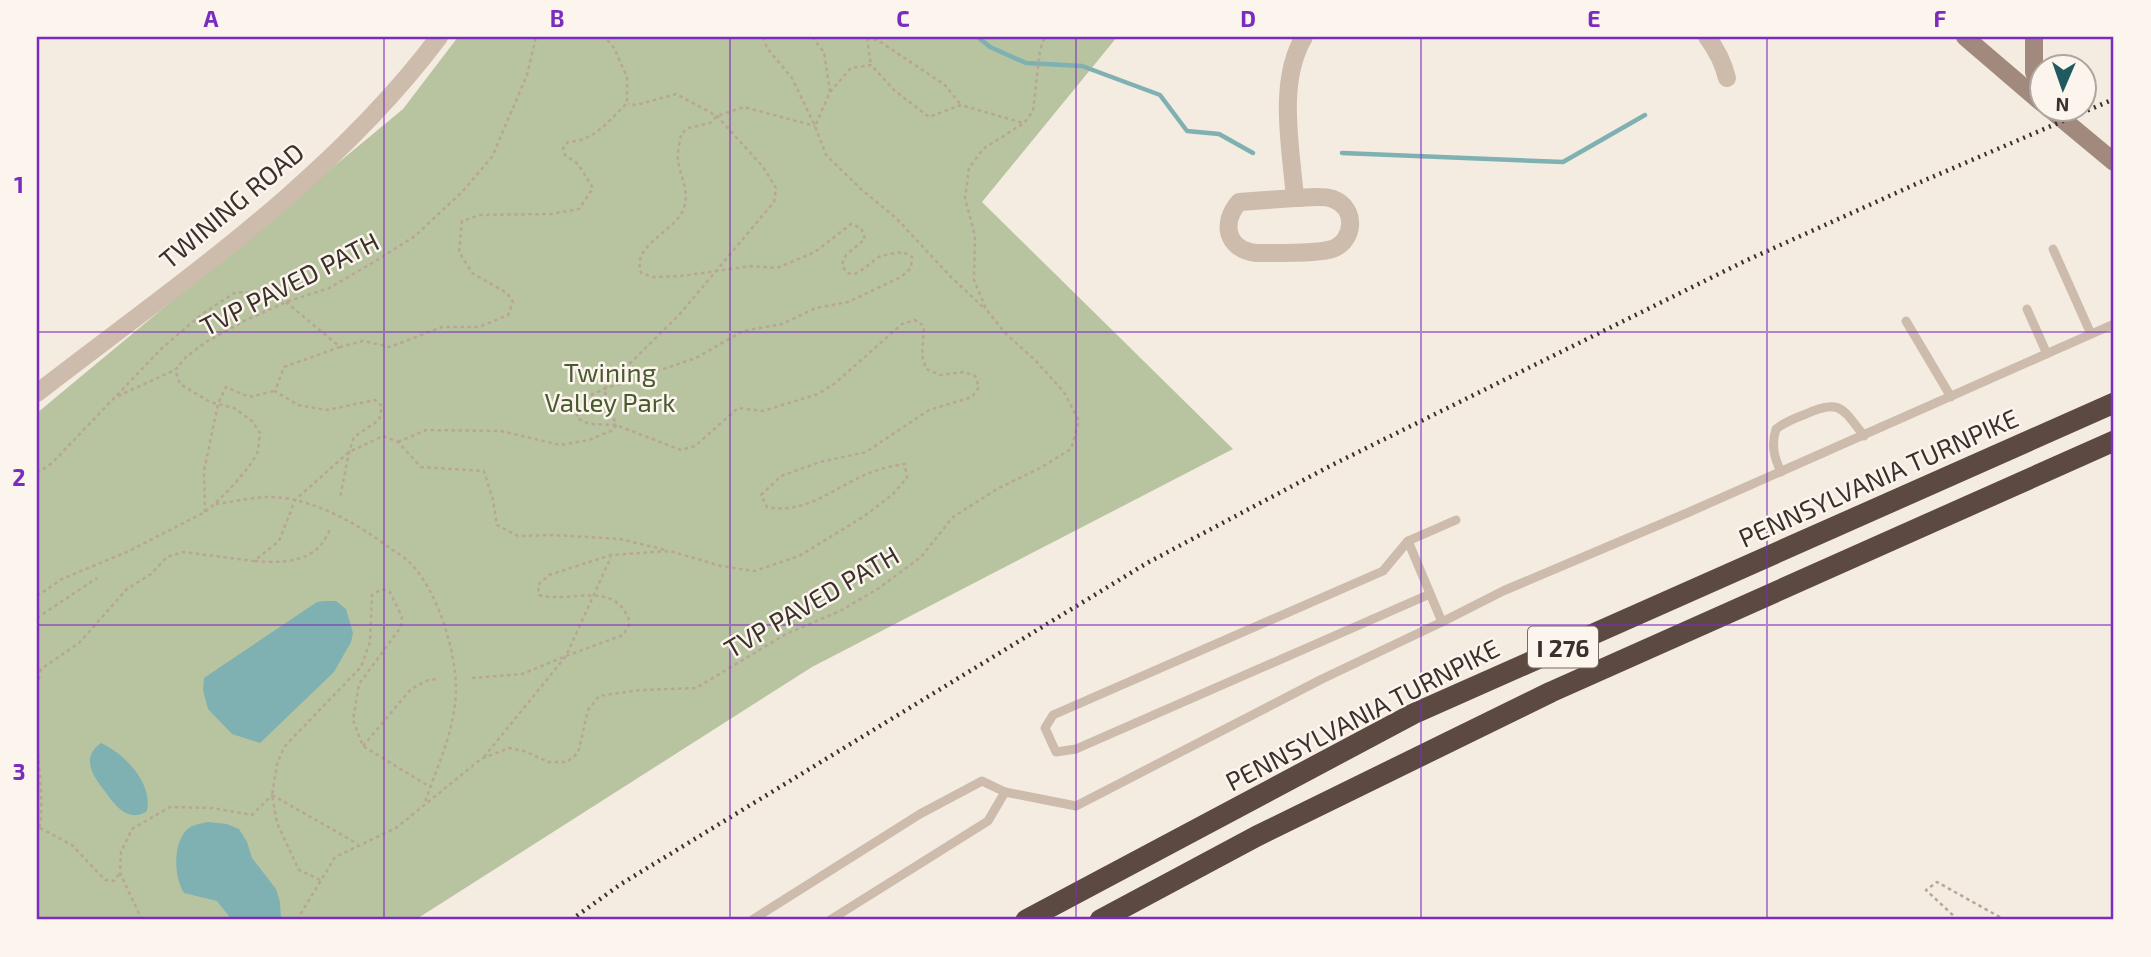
<svg xmlns="http://www.w3.org/2000/svg" width="2151" height="957" font-family="'Exo 2',sans-serif">
<rect width="100%" height="100%" fill="#f4ebe1"/>
<polygon fill="#b8c4a0" points="458,37 1117,37 982,202 1233,449 812,667 415,920 37,920 37,413 403,109"/>
<g fill="#7fb0b2">
<polygon points="324,601 336,601 346,609 353,633 351,642 334,672 260,743 232,734 208,709 203,690 204,678 317,602"/>
<path d="M 101,743 C 125,754 153,783 147,811 C 128,824 114,804 104,790 C 92,775 81,757 101,743 Z"/>
<path d="M 208,822 L 227,824 L 239,829 L 247,842 L 252,858 L 276,889 L 280,902 L 281,920 L 232,920 L 217,901 L 184,893 C 173,876 172,837 192,826 C 197,824 203,823 208,822 Z"/>
</g>
<g fill="none" stroke-linecap="round" stroke-linejoin="round">
<g stroke="#7fb0b2" stroke-width="4.5">
<polyline points="978,37 990,47 1026,63 1082,66 1160,95 1187,131 1219,134 1253,153"/>
<polyline points="1342,153 1563,162 1645,115"/>
</g>
<g stroke="#b9a596" stroke-width="2.5" stroke-dasharray="3.5 3.5" stroke-linecap="butt">
<polyline points="763,37 767,48 792,78 815,126 826,155 862,190 896,218 950,276 983,307"/>
<polyline points="812,37 824,52 830,92 815,126"/>
<polyline points="867,37 879,41 945,85 961,105"/>
<polyline points="867,38 871,65"/>
<polyline points="830,92 851,68 871,65 894,90 929,117 961,105 1023,123"/>
<polyline points="340,347 284,367 275,391 298,405 327,410 375,400 382,406 379,420 354,437 349,452 340,498"/>
<polyline points="118,396 175,370"/>
<polyline points="398,442 426,430 501,431 560,445 589,440 613,430 616,425 604,389 679,315 774,202 776,188 763,167 717,116 676,94 636,105 628,104"/>
<path d="M 37,473 L 52,463 L 161,349 L 202,314 L 236,292 L 270,294 L 286,302 L 340,347 L 363,341 L 390,347 L 442,327 L 479,327 L 508,315 L 513,302 L 507,293 L 472,273 L 459,252 L 462,221 L 480,215 L 551,214 L 579,209 L 593,188 L 578,164 L 565,155 L 563,148 L 568,142 C 594,141 609,121 627,103 L 627,77 L 614,48 L 605,37"/>
<path d="M 216,504 C 233,502 252,497 269,497 C 311,497 358,524 390,548 C 397,553 406,558 411,564 C 438,592 455,649 456,687 C 456,729 437,766 424,805"/>
<polyline points="205,512 204,471 218,404 226,387 249,397 274,391"/>
<path d="M 255,561 C 277,563 305,563 321,545 C 324,541 327,535 330,530"/>
<path d="M 37,596 L 62,579 L 129,551 L 205,512 C 219,501 253,467 258,450 C 259,445 259,438 260,433 L 252,421 L 234,408 L 210,402 L 180,384 L 175,370 L 186,357 L 206,342 L 244,321 L 286,302 L 329,288 L 374,262 L 415,236 L 462,192 L 492,157 L 527,75 L 536,37"/>
<polyline points="37,618 97,578"/>
<path d="M 472,678 L 522,674 L 566,656 L 623,635 L 630,623 C 616,578 571,604 539,595 L 538,585 L 549,575 L 611,555 L 670,551 L 721,566 L 755,571 L 799,556 L 863,517 L 892,495 L 907,478 L 905,464 C 889,466 872,471 858,478 C 828,493 802,514 767,507 L 761,495 L 781,476 L 820,462 L 866,452 L 929,410 L 972,397 L 979,387 L 975,376 L 964,372 L 940,375 L 926,369 L 922,355 L 924,326 L 915,320 L 902,324 L 834,384 L 818,394 L 763,411 L 738,408 L 695,446 L 681,450 L 616,425 L 589,424 L 577,418 L 577,406 L 587,397 L 604,389 L 696,358 L 743,331 L 782,324 L 816,308 L 848,302 L 901,277 L 911,268 L 912,257 L 903,252 C 896,253 888,254 881,256 C 868,262 851,288 842,264 L 846,255 L 865,239 L 861,228 L 851,224 L 815,252 L 777,268 L 751,266 L 681,276 L 653,277 L 641,273 C 632,246 668,235 681,214 C 692,195 681,179 678,161 C 677,153 680,142 681,134 L 688,128 L 710,123 L 717,116 L 744,107 L 815,126"/>
<polyline points="37,686 41,669 79,643 127,589 151,574 167,557 183,552 254,561 279,541 295,500 349,452 383,436 398,442 421,467 484,471 493,500 497,525 518,536 554,535 620,539 666,550"/>
<path d="M 37,740 C 38,759 46,819 37,833"/>
<polyline points="363,746 411,689 428,680 439,679"/>
<polyline points="484,757 566,656 611,557"/>
<polyline points="272,795 358,844"/>
<polyline points="40,828 72,845 105,880 114,881 120,873"/>
<polyline points="320,880 299,870 277,823 272,795 277,764 284,747 361,667 370,642 372,595 382,589 390,592 402,617 401,627 359,684 353,720 363,746 430,787"/>
<polyline points="142,920 120,873 121,852 132,829 170,807 213,808 252,815 272,795"/>
<polyline points="297,920 335,857 396,828 481,759 509,748 524,751 549,762 567,762 578,753 588,710 599,696 640,690 696,688 786,634 840,611 879,588 921,557 953,517 997,489 1040,468 1071,449 1079,421 1064,392 1035,360 1005,333 986,309 974,280 975,236 965,198 969,168 983,149 1024,123 1033,111 1040,50 1045,37"/>
<polyline points="1958,920 1926,890 1937,882 2005,920"/>
</g>
<g stroke="#cdbbac" stroke-width="9">
<polyline points="2053,249 2091,334"/>
<polyline points="2027,309 2047,354"/>
<polyline points="1906,321 1951,397"/>
<path d="M 1781,472 C 1774,457 1771,445 1776,429 C 1785,422 1795,418 1806,414 C 1840,398 1843,409 1864,436"/>
<polyline points="1456,520 1408,541 1442,622 1503,591 1687,513 2114,324"/>
<polyline points="1408,541 1383,571 1053,715 1045,728 1056,752 1076,749 1430,594"/>
<polyline points="752,920 920,814 982,781 1005,792 1076,806 1322,679 1442,622"/>
<polyline points="830,920 988,821 1005,792"/>
</g>
<g stroke="#cdbbac" stroke-width="18">
<path d="M 1707,37 C 1717,50 1723,62 1727,78"/>
<path d="M 1295,198 C 1306,198 1322,195 1333,199 C 1357,208 1355,241 1332,249 C 1319,254 1273,253 1256,253 C 1226,249 1221,223 1239,202 Z"/>
<path d="M 1295,198 C 1291,148 1277,82 1304,37"/>
</g>
<path stroke="#cdbbac" stroke-width="18" d="M 37,393 C 178,284 331,181 439,37"/>
<g stroke="#a18a7d" stroke-width="18">
<polyline points="1965,37 2042,103"/>
<polyline points="2034,37 2034,72 2042,95"/>
<polyline points="2049,108 2114,162"/>
</g>
<g stroke="#5c4a42" stroke-width="21">
<polyline points="1026,920 1413,714 2114,403"/>
<polyline points="1100,920 1257,836 1551,692 2114,441"/>
</g>
<polyline stroke="#3b302b" stroke-width="4.5" stroke-dasharray="2 5" stroke-linecap="butt" points="571,920 621,884 1147,563 1332,465 1745,261 1916,184 2114,99"/>
</g>
<path fill="none" stroke="#7b2cbf" stroke-width="2" stroke-opacity="0.55" d="M 384,37 L 384,920M 730,37 L 730,920M 1076,37 L 1076,920M 1421,37 L 1421,920M 1767,37 L 1767,920M 37,332 L 2114,332M 37,625 L 2114,625"/>
<g text-anchor="middle" dominant-baseline="central" stroke-width="5" stroke-linejoin="round" paint-order="stroke">
<rect fill="#fbf5ee" stroke="#756b66" stroke-width="2" x="1528" y="626.5" width="70" height="41" rx="5"/>
<g font-size="24" font-weight="bold" fill="#3b302b">
<text x="1563" y="647">I 276</text>
</g>
<g font-size="26" fill="#3b302b" stroke="#fbf5ee">
<text transform="translate(231 205) rotate(-40)">TWINING ROAD</text>
<text transform="translate(289 283) rotate(-27)">TVP PAVED PATH</text>
<text transform="translate(1878 477) rotate(-24)">PENNSYLVANIA TURNPIKE</text>
<text transform="translate(811 601) rotate(-30)">TVP PAVED PATH</text>
<text transform="translate(1362 714) rotate(-27)">PENNSYLVANIA TURNPIKE</text>
</g>
<g font-size="26" fill="#4a5a2e" stroke="#fbf5ee">
<text x="610" y="371">Twining<tspan x="610" dy="30">Valley Park</tspan></text>
</g>
</g>
<rect width="2151" height="957" fill="none" stroke="#fbf5ee" stroke-width="77"/>
<g transform="translate(2063 88) rotate(182)"><circle r="33" fill="#fbf5ee" stroke="#aea6a0" stroke-width="2"/>
<path d="M0-5L12 26L0 18L-12 26Z" fill="#1f5a5e"/>
<text y="-10" font-size="19" font-weight="bold" text-anchor="middle" fill="#3b302b">N</text>
</g>
<rect x="38" y="38" width="2074" height="880" fill="none" stroke="#7b2cbf" stroke-width="2.5"/>
<g font-size="23" text-anchor="middle" font-weight="bold" fill="#7b2cbf">
<text x="211" y="27">A</text>
<text x="557" y="27">B</text>
<text x="903" y="27">C</text>
<text x="1248" y="27">D</text>
<text x="1594" y="27">E</text>
<text x="1940" y="27">F</text>
<text x="19" y="193">1</text>
<text x="19" y="486">2</text>
<text x="19" y="780">3</text>
</g>
</svg>
